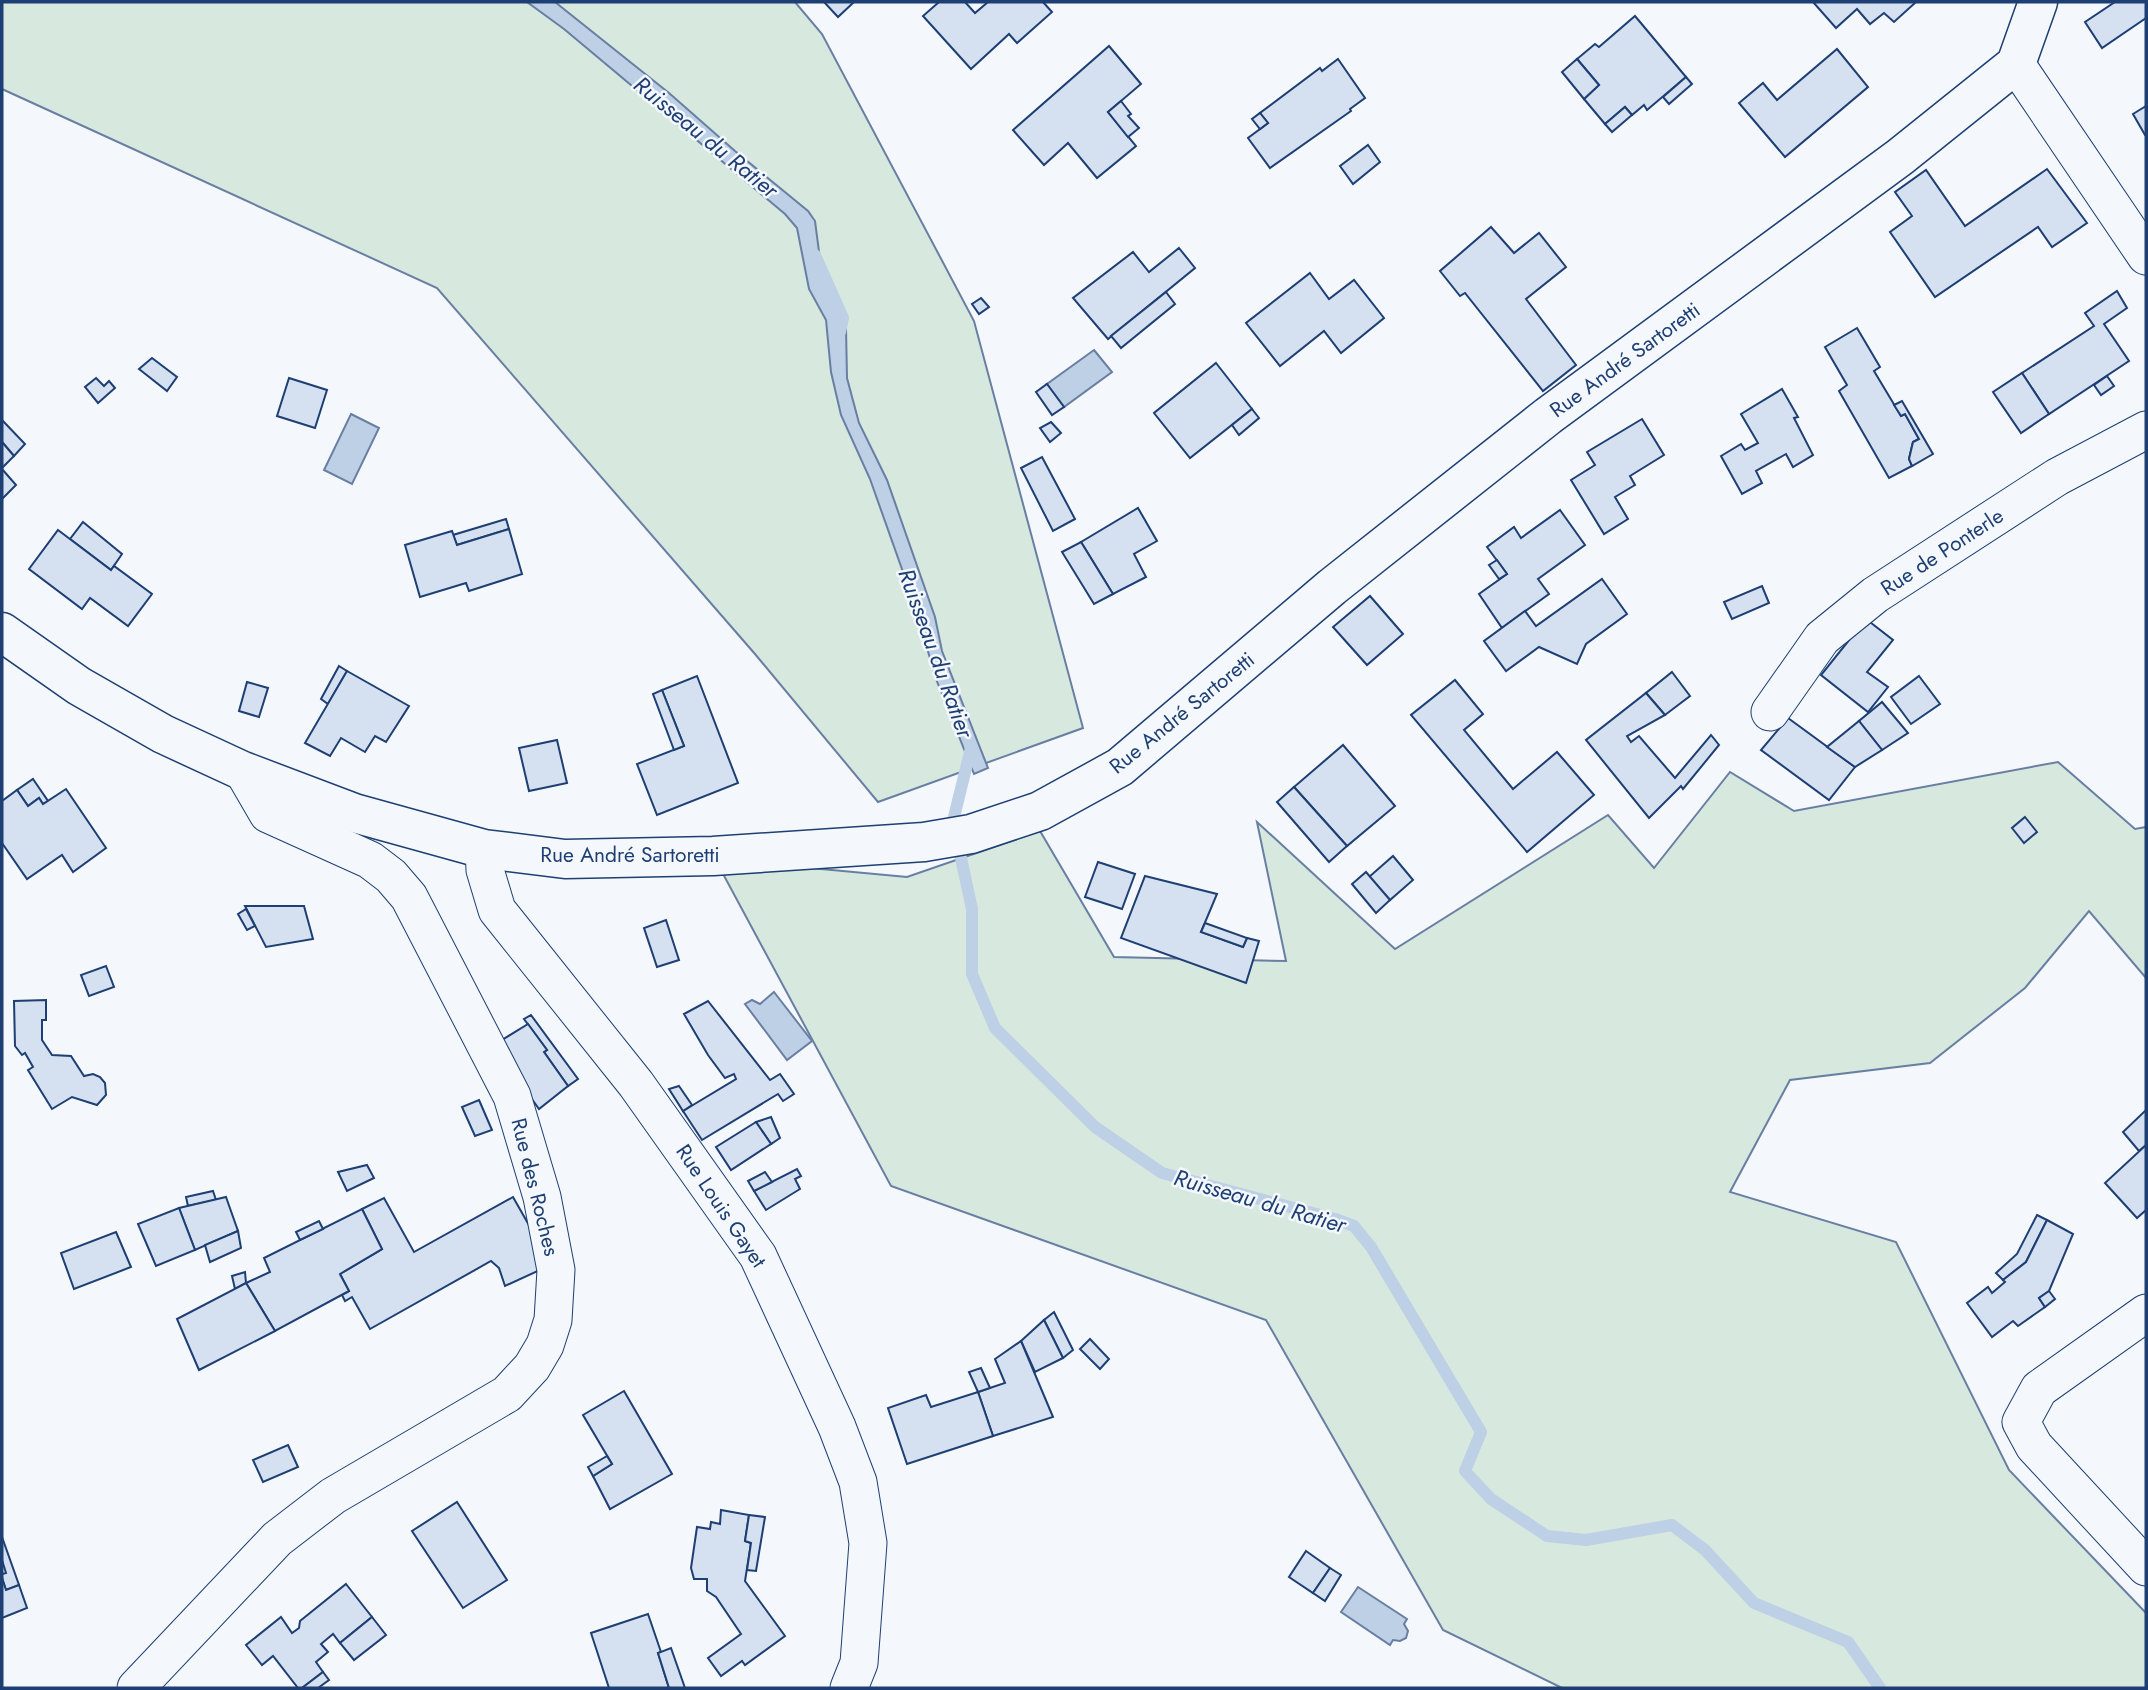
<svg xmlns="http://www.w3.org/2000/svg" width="2148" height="1690" font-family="Jost,sans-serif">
<rect width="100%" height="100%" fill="#f4f7fb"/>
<g fill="#d7e8df" stroke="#687fa3" stroke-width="2">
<polygon points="2,2 795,2 822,34 974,321 1083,728 878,802 755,654 437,288 2,89"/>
<polygon points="2058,762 2135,829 2146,827 2146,978 2089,911 2025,988 1930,1063 1790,1080 1730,1192 1896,1242 2009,1470 2146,1613 2146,1688 1562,1688 1443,1630 1266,1320 891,1186 715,859 907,877 1040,831 1114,957 1286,961 1257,822 1395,949 1608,815 1654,868 1730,772 1794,811"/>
</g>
<g fill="#bed0e5" stroke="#687fa3" stroke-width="2">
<polygon points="527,2 555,2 669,93 735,151 808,211 815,221 823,282 846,328 847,378 859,423 887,480 935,617 942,651 988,768 974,774 936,679 914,603 870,479 841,415 831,372 826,320 809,289 797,228 785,214 564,29"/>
<polygon points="1094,350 1112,372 1064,407 1047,384"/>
<polygon points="351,414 379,428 352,484 324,470"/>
<polygon points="774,992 812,1041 787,1060 745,1004 752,1000 760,1004"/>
<polygon points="1358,1587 1407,1619 1404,1624 1408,1631 1406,1638 1400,1641 1393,1640 1390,1645 1341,1612"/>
</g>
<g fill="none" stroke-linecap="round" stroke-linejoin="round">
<g stroke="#bed0e5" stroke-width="12">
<polyline points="815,255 843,318 840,332"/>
<polyline points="970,745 971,748 953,821 972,909 972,974 995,1028 1095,1127 1162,1173 1335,1219 1354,1226 1371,1247 1481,1432 1465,1471 1491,1499 1547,1536 1586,1540 1672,1525 1705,1550 1754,1603 1848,1642 1880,1688"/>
</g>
</g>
<g fill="#d5e0f0" stroke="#1d3f73" stroke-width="2">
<polygon points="824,2 854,2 838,17"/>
<polygon points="939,2 965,2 975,13 988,2 1043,2 1052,12 1017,43 1009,34 971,69 923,16"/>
<polygon points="1813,2 1916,2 1894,22 1884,13 1870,24 1857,9 1836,28"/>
<polygon points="2115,2 2146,2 2146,18 2102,48 2085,22"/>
<polygon points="1635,16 1686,77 1647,110 1644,105 1632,115 1625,107 1605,124 1584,99 1599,85 1577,59 1595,44 1599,47"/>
<polygon points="1109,46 1141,84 1108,112 1136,146 1097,178 1068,143 1044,165 1013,130"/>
<polygon points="1837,49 1868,87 1785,157 1739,103 1763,83 1777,100"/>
<polygon points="1338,59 1365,98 1350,109 1351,111 1270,168 1248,138 1268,123 1260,113 1320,68 1322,71"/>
<polygon points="1577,59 1599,85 1584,99 1562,72"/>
<polygon points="1686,77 1692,84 1669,104 1663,97"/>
<polygon points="1121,101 1131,114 1128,116 1139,128 1128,137 1108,112"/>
<polygon points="2146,106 2146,135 2145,135 2133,114"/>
<polygon points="1625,107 1632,115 1612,132 1605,124"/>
<polygon points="1260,113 1268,123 1260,129 1252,119"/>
<polygon points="1368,145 1380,162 1353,184 1340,166"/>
<polygon points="2047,169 2087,223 2052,247 2038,227 1935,297 1890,232 1912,216 1895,192 1926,170 1965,226"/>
<polygon points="1491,227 1514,253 1539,233 1566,267 1526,299 1576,365 1543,391 1465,293 1460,296 1440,271"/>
<polygon points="1179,248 1195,268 1108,339 1073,298 1133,252 1149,272"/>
<polygon points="1310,273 1329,299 1354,280 1384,318 1341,353 1324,331 1280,366 1246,323"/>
<polygon points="2117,291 2127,308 2104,324 2129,361 2049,414 2022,373 2094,326 2085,313"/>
<polygon points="1166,292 1175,304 1121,348 1111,336"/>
<polygon points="981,298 989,307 979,314 972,304"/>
<polygon points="1857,328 1880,367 1874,371 1901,416 1905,414 1919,439 1913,442 1909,459 1912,466 1889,478 1839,391 1847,385 1825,347"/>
<polygon points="152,358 177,377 167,391 139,369"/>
<polygon points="1216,363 1252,409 1190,458 1154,413"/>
<polygon points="2022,373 2049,414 2021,433 1993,392"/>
<polygon points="2107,376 2114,386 2101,395 2094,385"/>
<polygon points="96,378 104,386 109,381 115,388 98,403 85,387"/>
<polygon points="289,378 327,390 315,428 277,416"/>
<polygon points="1047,384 1064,407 1052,415 1036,392"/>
<polygon points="1782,389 1798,417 1794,418 1813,455 1793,467 1786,454 1756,471 1762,483 1742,494 1721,456 1741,444 1745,450 1758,443 1741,414"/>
<polygon points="1902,401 1933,454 1912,466 1909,459 1913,442 1919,439 1905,414 1901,416 1894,405"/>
<polygon points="1252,409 1259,418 1239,435 1232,425"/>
<polygon points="1642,419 1664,455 1630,476 1635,485 1615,497 1628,519 1604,534 1571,480 1595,465 1587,452"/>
<polygon points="2,420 25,444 14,456 2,442"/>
<polygon points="1051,422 1061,433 1050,442 1040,428"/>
<polygon points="2,442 14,456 2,468"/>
<polygon points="1042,457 1075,519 1053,531 1021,468"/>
<polygon points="2,469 16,485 2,499"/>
<polygon points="1138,508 1157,541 1134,554 1146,577 1113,594 1081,542"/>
<polygon points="1560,510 1585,545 1538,579 1549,594 1502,628 1479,594 1507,574 1487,547 1514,527 1521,538"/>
<polygon points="506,519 509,529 457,545 453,535"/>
<polygon points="83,522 122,554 111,570 70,539"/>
<polygon points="509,529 522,574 469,591 466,583 420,597 405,545 452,531 457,545"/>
<polygon points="58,530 111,570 114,566 152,594 128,626 90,598 82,609 29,569"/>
<polygon points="1081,542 1113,594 1094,604 1062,552"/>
<polygon points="1497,560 1507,574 1499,579 1489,565"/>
<polygon points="1602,579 1627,614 1586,644 1577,664 1539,647 1506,671 1484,641 1525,611 1536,626"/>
<polygon points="1762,586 1769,603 1732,619 1724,602"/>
<polygon points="1370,596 1403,634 1367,665 1333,627"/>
<polygon points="1866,619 1893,640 1867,672 1888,687 1868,712 1821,675"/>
<polygon points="339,666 347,671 328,704 321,699"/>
<polygon points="347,671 409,706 386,742 375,736 365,752 341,738 330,756 305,743"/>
<polygon points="1672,672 1690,696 1665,715 1646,693"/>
<polygon points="697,676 738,783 657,815 637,764 684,746 662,690"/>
<polygon points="1919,676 1940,704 1911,724 1891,697"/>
<polygon points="1455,680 1483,714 1464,730 1513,789 1557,752 1594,795 1527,852 1411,715"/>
<polygon points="247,682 268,688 259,717 239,711"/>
<polygon points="662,690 684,746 674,750 653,694"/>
<polygon points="1646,693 1665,715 1627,736 1631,742 1639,736 1675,778 1711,735 1719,745 1683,789 1681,786 1649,818 1586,740"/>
<polygon points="1882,702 1908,733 1882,750 1859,721"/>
<polygon points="1788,718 1855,767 1829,800 1761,750"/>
<polygon points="1859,721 1882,750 1855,767 1827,747"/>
<polygon points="557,740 567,783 529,791 519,748"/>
<polygon points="1343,745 1395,806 1347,846 1294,787"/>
<polygon points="33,779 48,801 43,804 39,798 28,806 17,790"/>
<polygon points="1294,787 1347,846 1329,862 1277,802"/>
<polygon points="66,789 106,848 73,872 62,855 27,879 2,843 2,801 17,790 28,806 39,798 43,804"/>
<polygon points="2025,817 2037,832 2024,843 2012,828"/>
<polygon points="1393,856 1413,880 1390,900 1369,877"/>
<polygon points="1098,862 1135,874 1122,909 1085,897"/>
<polygon points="1366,872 1390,900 1376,913 1352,884"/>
<polygon points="1145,876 1217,894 1201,932 1243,947 1247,938 1259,941 1246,983 1121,938"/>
<polygon points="245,906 304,906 313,939 266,947"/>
<polygon points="246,909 255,926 247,930 238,914"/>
<polygon points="666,920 679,960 657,967 644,928"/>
<polygon points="1205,923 1247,938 1243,947 1201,932"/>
<polygon points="106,966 114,987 89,996 81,975"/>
<polygon points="46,1000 46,1020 42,1020 42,1040 52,1055 71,1056 84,1076 93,1074 100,1077 105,1083 106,1095 97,1105 72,1097 52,1109 28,1070 33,1067 25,1053 22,1055 15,1046 14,1001"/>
<polygon points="708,1001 770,1080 780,1074 794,1094 783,1101 778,1094 702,1140 683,1111 736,1079 734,1074 725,1078 708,1055 684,1014"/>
<polygon points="531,1015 578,1079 568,1086 544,1052 547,1050 524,1019"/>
<polygon points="528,1024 547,1050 544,1052 568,1086 539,1109 514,1074 497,1043"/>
<polygon points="679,1086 692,1105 683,1111 669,1089"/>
<polygon points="479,1100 492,1130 475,1136 462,1107"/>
<polygon points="2146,1110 2146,1145 2139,1151 2123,1132"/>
<polygon points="771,1117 780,1138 771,1144 756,1122"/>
<polygon points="756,1122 771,1144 731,1170 716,1147"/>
<polygon points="2146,1145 2146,1210 2137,1218 2105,1183"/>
<polygon points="367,1165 374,1178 347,1191 338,1172"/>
<polygon points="797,1169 801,1176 795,1179 800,1189 766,1210 754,1191"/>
<polygon points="765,1172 772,1182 754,1191 748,1181"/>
<polygon points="213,1191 216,1200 188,1206 186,1197"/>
<polygon points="226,1197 238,1231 195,1250 179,1208"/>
<polygon points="513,1197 530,1227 542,1269 505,1286 499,1268 491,1261 370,1329 352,1297 345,1301 342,1295 349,1291 340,1274 382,1249 362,1209 384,1198 414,1252"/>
<polygon points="179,1208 195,1250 156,1266 138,1224"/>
<polygon points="362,1209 382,1249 340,1274 349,1291 275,1331 246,1283 270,1272 264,1258"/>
<polygon points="2037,1215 2047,1220 2026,1262 2003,1280 1996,1273 2017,1254"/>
<polygon points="2047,1220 2073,1234 2049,1291 2039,1298 2045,1307 2018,1326 2013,1321 1992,1337 1967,1303 1988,1287 1992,1293 2005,1282 2003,1280 2026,1262"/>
<polygon points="319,1221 323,1229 300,1240 296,1232"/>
<polygon points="238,1231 241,1248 210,1262 205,1245"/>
<polygon points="116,1232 131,1267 74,1289 61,1253"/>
<polygon points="245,1272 246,1283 235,1289 232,1276"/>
<polygon points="246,1283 275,1331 199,1370 177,1319"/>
<polygon points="2049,1291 2055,1299 2045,1307 2039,1298"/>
<polygon points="1054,1312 1073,1350 1063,1358 1044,1320"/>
<polygon points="1044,1320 1063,1358 1035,1372 1021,1341"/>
<polygon points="1090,1339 1109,1359 1100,1369 1080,1349"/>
<polygon points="1021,1341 1053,1417 993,1436 978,1392 1005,1383 995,1359"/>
<polygon points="981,1368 990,1388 978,1392 969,1372"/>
<polygon points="624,1391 672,1474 610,1509 593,1476 612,1464 583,1415"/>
<polygon points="978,1392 993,1436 907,1464 888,1408 926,1395 931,1407"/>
<polygon points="288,1445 298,1467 263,1482 253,1460"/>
<polygon points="607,1456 612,1464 593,1476 588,1467"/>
<polygon points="457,1502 507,1580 463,1608 412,1531"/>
<polygon points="721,1510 749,1515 745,1541 751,1543 745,1581 785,1636 745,1665 742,1661 721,1676 708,1658 741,1634 716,1597 707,1591 707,1579 694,1579 691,1568 697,1527 710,1529 711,1522 720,1524"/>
<polygon points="749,1515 765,1517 756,1571 747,1570 751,1543 745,1541"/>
<polygon points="2,1537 19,1585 6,1590 2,1578 2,1574 6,1573 2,1560"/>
<polygon points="1306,1551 1330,1568 1313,1593 1289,1577"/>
<polygon points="1330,1568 1341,1575 1325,1601 1313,1593"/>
<polygon points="2,1578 6,1590 19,1585 27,1608 2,1618"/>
<polygon points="346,1584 372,1617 340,1643 333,1634 321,1644 328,1652 316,1662 323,1672 302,1688 298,1688 273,1656 262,1665 246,1645 281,1617 292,1633 299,1628 300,1621"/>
<polygon points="648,1614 661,1652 658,1653 669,1688 609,1688 591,1633"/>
<polygon points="372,1617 386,1635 354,1660 340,1643"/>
<polygon points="671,1648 685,1688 669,1688 658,1653"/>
<polygon points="323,1672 329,1680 318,1688 302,1688"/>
</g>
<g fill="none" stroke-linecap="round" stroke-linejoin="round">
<g stroke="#1d3f73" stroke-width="39">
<g id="street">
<polyline points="2016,64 2146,256"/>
<polyline points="1770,712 1822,638 1875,595 2057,477 2146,430"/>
<polyline points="484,849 485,870 497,910 636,1084 758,1256 837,1427 858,1482 868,1543 859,1663 849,1688"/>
<polyline points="2146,1313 2039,1389 2021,1422 2034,1446 2146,1567"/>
<polyline points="136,1688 277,1539 333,1496 507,1394 532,1367 545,1345 553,1320 556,1270 542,1197 512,1096 409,897 391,876 370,860 268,814 243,771"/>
</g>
</g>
<g stroke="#1d3f73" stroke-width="41">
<polyline id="secondary" points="2,632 79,686 163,734 243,771 354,813 484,849 565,859 713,856 924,842 971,834 1040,811 1120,767 1332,587 1548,416 1900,157 2016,64 2038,2"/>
</g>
<use href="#street" stroke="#f4f7fb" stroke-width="37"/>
<use href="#secondary" stroke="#f4f7fb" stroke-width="38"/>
</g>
<g text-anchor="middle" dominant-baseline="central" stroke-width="5" stroke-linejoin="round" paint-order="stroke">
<g font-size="21" fill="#1d3f73" stroke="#f4f7fb">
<text transform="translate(1625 360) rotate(-36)">Rue André Sartoretti</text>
<text transform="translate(1942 552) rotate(-33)">Rue de Ponterle</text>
<text transform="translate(1182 713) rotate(-39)">Rue André Sartoretti</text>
<text x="630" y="855">Rue André Sartoretti</text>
<text transform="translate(535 1187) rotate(76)">Rue des Roches</text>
<text transform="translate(721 1206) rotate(56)">Rue Louis Gayet</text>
</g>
<g font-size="23" font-style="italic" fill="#1d3f73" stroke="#f4f7fb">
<text transform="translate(706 137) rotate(39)">Ruisseau du Ratier</text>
<text transform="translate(936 653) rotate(70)">Ruisseau du Ratier</text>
<text transform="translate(1260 1201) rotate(16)">Ruisseau du Ratier</text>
</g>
</g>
<rect width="2148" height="1690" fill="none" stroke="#1d3f73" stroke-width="7"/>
</svg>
